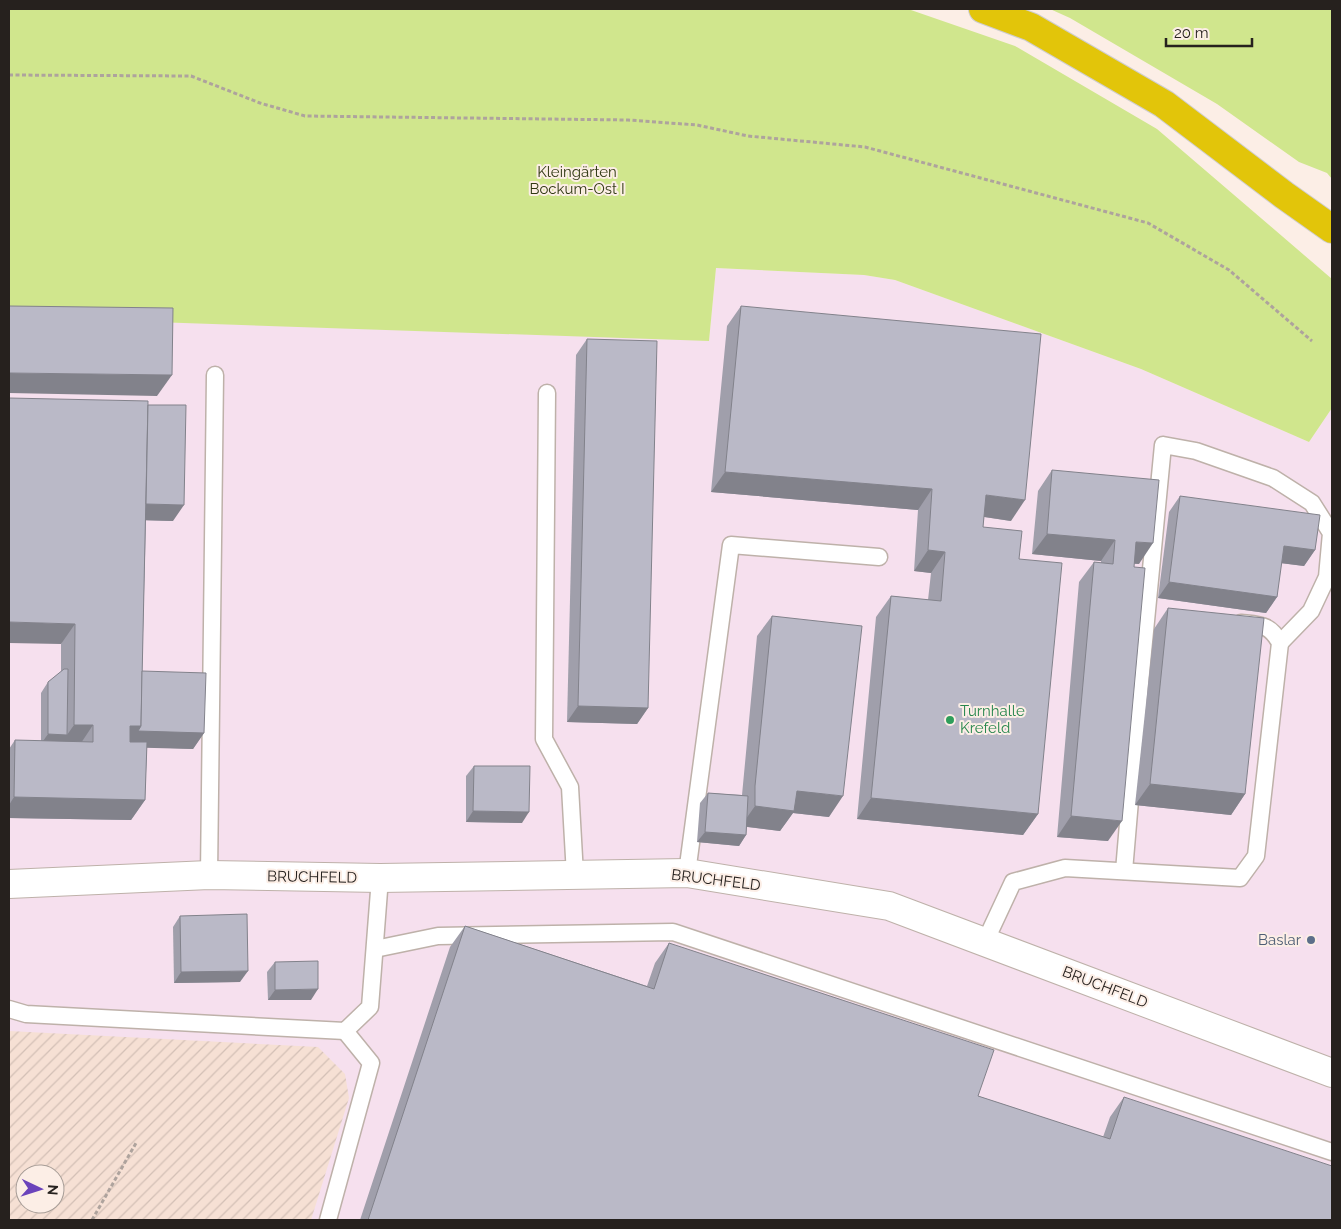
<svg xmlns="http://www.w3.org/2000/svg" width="1341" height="1229" font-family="Raleway,sans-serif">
<defs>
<pattern id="industrial-furrows" width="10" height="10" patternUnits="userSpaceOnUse" patternTransform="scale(1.25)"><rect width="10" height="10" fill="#f6e0d4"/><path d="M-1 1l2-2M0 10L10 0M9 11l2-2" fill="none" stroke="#d3c0b6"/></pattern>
</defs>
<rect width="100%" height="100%" fill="#fceee6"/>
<path fill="#f6e0ee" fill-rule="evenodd" d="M 716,268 L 864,275 L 895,280 L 1141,369 L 1309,442 L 1332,408 L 1332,1220 L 9,1220 L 9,317 L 709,340 ZM 25,1174 L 55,1174 L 55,1204 L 25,1204 Z"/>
<path fill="url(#industrial-furrows)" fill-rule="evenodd" d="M 9,1031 L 318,1047 L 345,1074 L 349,1098 L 311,1220 L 9,1220 ZM 25,1174 L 55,1174 L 55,1204 L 25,1204 Z"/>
<g fill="#d0e68d">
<polygon points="9,9 908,9 1015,46 1157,129 1332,279 1332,408 1309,442 1141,369 895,280 864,275 716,268 709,341 9,317"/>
<polygon points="1050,9 1332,9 1332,179 1327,173 1299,162 1217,104 1070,18"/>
</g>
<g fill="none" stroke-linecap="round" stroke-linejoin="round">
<g stroke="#beb1a9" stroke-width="19">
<g id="lane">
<polyline points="547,393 544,739 570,787 575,875"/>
<polyline points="1124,871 1140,683 1163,445 1196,451 1273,478 1312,503 1331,533 1327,577 1311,611 1280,643"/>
<polyline points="687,873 731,545 879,557"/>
<polyline points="209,875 215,375"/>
<path d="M 985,942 L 1013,882 L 1065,868 L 1240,878 L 1256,856 L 1280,643 C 1270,624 1260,625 1241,623"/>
<polyline points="375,949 438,936 673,932 1332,1152"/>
<polyline points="9,1009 26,1014 345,1031 370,1007 380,878"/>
<polyline points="328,1220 371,1063 345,1031"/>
</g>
</g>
<g stroke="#beb1a9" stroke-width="30">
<polyline id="street" points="9,884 209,875 380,878 687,873 889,906 1332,1073"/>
</g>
<g stroke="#cfcece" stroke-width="30">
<polyline id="highway" points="983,9 1031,27 1164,104 1284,195 1332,229"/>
</g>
<g stroke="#aea39d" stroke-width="3" stroke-dasharray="4 2.5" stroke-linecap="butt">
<polyline points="9,75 191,76 260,103 305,116 628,120 697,125 748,136 865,147 1148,223 1229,270 1312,341"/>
<polyline points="92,1220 136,1143"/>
</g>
<use href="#lane" stroke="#fff" stroke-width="16"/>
<use href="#street" stroke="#fff" stroke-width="28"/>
<use href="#highway" stroke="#e2c50a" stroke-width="28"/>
</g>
<g fill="#a09fab">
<polygon points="741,306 1011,521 984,517 983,527 1019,559 1038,814 1023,835 857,819 876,617 891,596 928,600 931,573 914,571 918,510 711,492 727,326"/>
<polygon points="587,339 648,708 637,724 567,722 576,355"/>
<polygon points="148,405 173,521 146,520 142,671 204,733 193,749 147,747 145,800 131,820 9,818 9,749 15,740 41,741 41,693 48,682 61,672 61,644"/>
<polygon points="1052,470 1139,564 1134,564 1108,841 1057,837 1079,582 1094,562 1101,563 1101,561 1032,554 1038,491"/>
<polygon points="1180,496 1315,550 1304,566 1281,563 1277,597 1266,613 1158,598 1169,512"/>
<polygon points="1168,608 1245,794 1231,815 1135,805 1154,629"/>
<polygon points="772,616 829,817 793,813 780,831 747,827 746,835 739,846 697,842 700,803 708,793 742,795 757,636"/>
<polygon points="474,766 522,823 466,822 466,776"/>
<polygon points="180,916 240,982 174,983 173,927"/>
<polygon points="465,926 647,986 655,963 669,943 978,1096 1103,1137 1110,1117 1124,1097 1332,1220 360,1220 450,947"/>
<polygon points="275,962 311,1000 268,1000 267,972"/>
</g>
<g fill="#82828b">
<polygon points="9,373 172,375 157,396 9,393"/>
<polygon points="725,472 932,489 918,510 711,492"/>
<polygon points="986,495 1025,500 1011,521 972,515"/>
<polygon points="143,504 184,505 173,521 132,520"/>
<polygon points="1047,534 1115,540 1101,561 1032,554"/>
<polygon points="1136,542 1153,543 1139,564 1122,562"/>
<polygon points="1284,546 1315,550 1304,566 1272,562"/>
<polygon points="928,550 945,552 931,573 914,571"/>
<polygon points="1169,582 1277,597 1266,613 1158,598"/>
<polygon points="9,622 75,624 61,644 9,643"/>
<polygon points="578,706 648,708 637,724 567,722"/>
<polygon points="74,725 93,725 79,746 41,744 48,734 67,735"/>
<polygon points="130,726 141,726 204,733 193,749 116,747"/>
<polygon points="1150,784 1245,794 1231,815 1135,805"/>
<polygon points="797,791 843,796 829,817 793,813 780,831 741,826 755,806"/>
<polygon points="14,797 145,800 131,820 9,818 9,805"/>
<polygon points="871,798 1038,814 1023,835 857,819"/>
<polygon points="473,811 529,812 522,823 466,822"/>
<polygon points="1071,816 1122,821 1108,841 1057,837"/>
<polygon points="705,832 746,835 739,846 697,842"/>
<polygon points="248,971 240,982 174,983 181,972"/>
<polygon points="318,989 311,1000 268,1000 275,990"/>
</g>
<g fill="#bab9c7" stroke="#82828b">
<polygon points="9,306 173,308 172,375 9,373"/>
<polygon points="741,306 1041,334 1025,500 986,495 983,527 1022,531 1019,559 1062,563 1038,814 871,798 891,596 941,601 945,552 928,550 932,489 725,472"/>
<polygon points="587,339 657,341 648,708 578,706"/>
<polygon points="9,398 148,401 141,726 130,726 130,742 147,742 145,800 14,797 15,740 93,742 93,725 74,725 75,624 9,622"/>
<polygon points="148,405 186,405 184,505 146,504"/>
<polygon points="1052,470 1159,480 1153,543 1136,542 1134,567 1145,568 1122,821 1071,816 1094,562 1113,564 1115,540 1047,534"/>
<polygon points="1180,496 1320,515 1315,550 1284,546 1277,597 1169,582"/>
<polygon points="1168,608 1264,618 1245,794 1150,784"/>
<polygon points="772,616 862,626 843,796 797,791 794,811 755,806 755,786"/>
<polygon points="64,669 68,669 67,735 48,734 48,682"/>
<polygon points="142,671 206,673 204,733 138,731 141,726"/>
<polygon points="474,766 530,766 529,812 473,811"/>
<polygon points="708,793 748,796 746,835 705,832"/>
<polygon points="247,914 248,971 181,972 180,916"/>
<polygon points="465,926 654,989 669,943 994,1050 978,1096 1110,1139 1124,1097 1332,1166 1332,1220 368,1220"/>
<polygon points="318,961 318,989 275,990 275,962"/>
</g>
<circle fill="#2e9e5b" stroke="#fceee6" stroke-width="2" cx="950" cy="720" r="5"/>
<circle fill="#5c6f8a" stroke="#fceee6" stroke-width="2" cx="1311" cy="940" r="5"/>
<g text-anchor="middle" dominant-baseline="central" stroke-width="4" stroke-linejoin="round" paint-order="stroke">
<g font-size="15" fill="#313913" stroke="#fceee6">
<text x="577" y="172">Kleingärten<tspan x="577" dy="17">Bockum-Ost I</tspan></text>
</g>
<g font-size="15" fill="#27864d" stroke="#fceee6" text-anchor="start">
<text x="960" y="711">Turnhalle<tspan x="960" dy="17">Krefeld</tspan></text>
</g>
<g font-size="15" fill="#26211e" stroke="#fceee6">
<text transform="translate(312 877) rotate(1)">BRUCHFELD</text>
<text transform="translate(716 880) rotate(7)">BRUCHFELD</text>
<text transform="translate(1105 987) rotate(21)">BRUCHFELD</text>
</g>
<g font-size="15" fill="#4e5e75" stroke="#fceee6" text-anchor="end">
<text x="1301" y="940">Baslar</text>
</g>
</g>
<rect width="1341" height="1229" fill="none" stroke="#26211e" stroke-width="20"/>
<g transform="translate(40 1189) rotate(94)"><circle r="24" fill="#fceee6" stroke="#a69c96"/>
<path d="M0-4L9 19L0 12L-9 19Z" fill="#6b43bb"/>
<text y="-8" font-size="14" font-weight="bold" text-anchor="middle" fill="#26211e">N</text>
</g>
<path d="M1166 38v8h86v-8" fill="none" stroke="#26211e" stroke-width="2.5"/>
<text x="1174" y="38" font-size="15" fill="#26211e" stroke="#fceee6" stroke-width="4" paint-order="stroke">20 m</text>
</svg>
